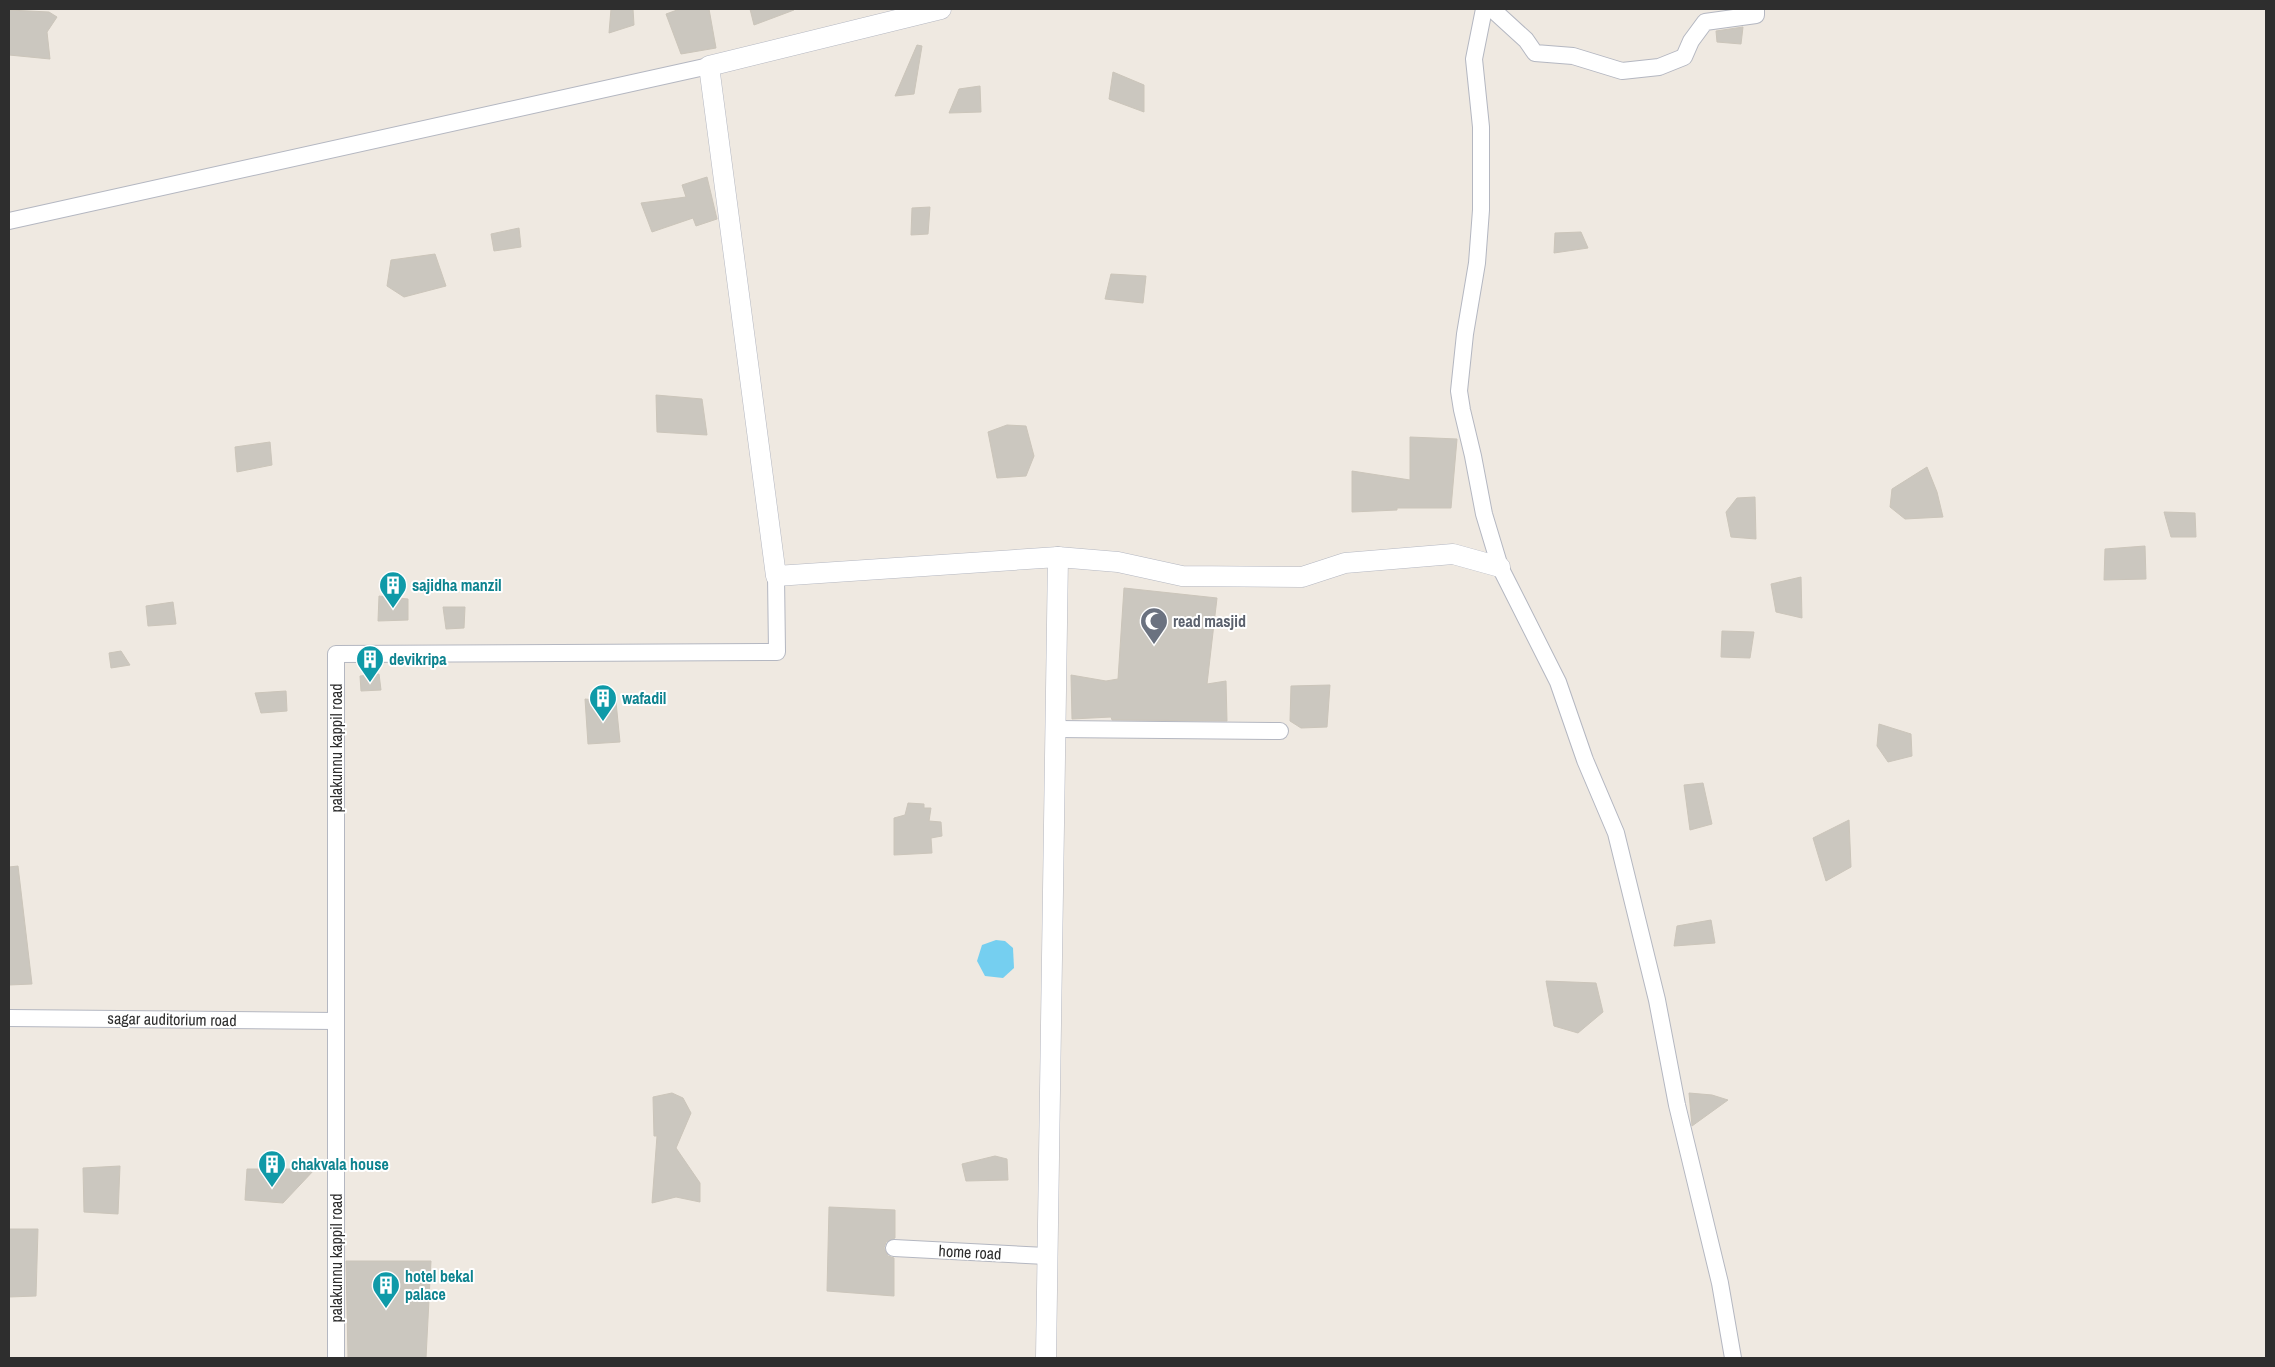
<svg xmlns="http://www.w3.org/2000/svg" width="2275" height="1367" font-family="'Archivo Narrow',sans-serif">
<rect width="100%" height="100%" fill="#efe9e1"/>
<polygon fill="#75cff0" points="996,940 1005,941 1013,948 1014,968 1003,978 985,976 977,961 982,945"/>
<g fill="#cbc7bf" stroke="#cbc5ba">
<polygon points="611,9 633,9 634,25 609,33"/>
<polygon points="680,9 709,9 716,48 681,54 666,14"/>
<polygon points="750,9 794,9 794,10 754,25"/>
<polygon points="9,10 49,12 57,17 47,32 50,59 9,55"/>
<polygon points="1743,27 1741,44 1717,42 1716,31"/>
<polygon points="917,45 922,46 914,94 895,96"/>
<polygon points="1113,72 1144,85 1144,112 1109,99"/>
<polygon points="980,86 981,112 949,113 959,89"/>
<polygon points="707,177 717,219 696,226 693,218 652,232 641,203 686,197 682,185"/>
<polygon points="930,207 928,234 911,235 912,208"/>
<polygon points="519,228 521,247 494,251 491,234"/>
<polygon points="1581,232 1588,248 1554,253 1555,233"/>
<polygon points="435,254 446,286 404,297 387,286 391,260"/>
<polygon points="1111,274 1146,276 1143,303 1105,299"/>
<polygon points="656,395 702,399 707,435 657,432"/>
<polygon points="1007,425 1026,426 1034,456 1026,476 997,478 988,432"/>
<polygon points="1410,437 1457,439 1451,508 1397,508 1397,510 1352,512 1352,471 1410,480"/>
<polygon points="270,442 272,465 237,472 235,447"/>
<polygon points="1927,467 1937,492 1943,517 1905,519 1890,507 1892,489"/>
<polygon points="1755,497 1756,539 1731,537 1726,512 1737,498"/>
<polygon points="2164,512 2195,513 2196,537 2171,537"/>
<polygon points="2145,546 2146,579 2104,580 2105,549"/>
<polygon points="1801,577 1802,618 1776,612 1771,584"/>
<polygon points="1124,588 1217,598 1207,684 1226,681 1227,721 1112,720 1111,717 1072,719 1071,675 1106,681 1118,679"/>
<polygon points="379,596 408,599 408,620 378,621"/>
<polygon points="173,602 176,624 148,626 146,606"/>
<polygon points="443,607 465,607 464,628 446,629"/>
<polygon points="1722,631 1754,632 1750,658 1721,657"/>
<polygon points="121,651 130,665 111,668 109,653"/>
<polygon points="379,674 381,690 361,691 360,676"/>
<polygon points="1330,685 1327,727 1301,728 1290,721 1291,686"/>
<polygon points="286,691 287,711 261,713 255,693"/>
<polygon points="585,699 616,702 620,742 588,744"/>
<polygon points="1879,724 1911,734 1912,756 1888,762 1877,746"/>
<polygon points="1703,783 1712,824 1690,830 1684,785"/>
<polygon points="908,803 924,804 924,808 931,808 929,821 941,822 942,836 931,838 932,853 894,855 894,818 905,815"/>
<polygon points="1849,820 1851,867 1826,881 1813,838"/>
<polygon points="18,866 32,984 9,985 9,867"/>
<polygon points="1711,920 1715,943 1674,946 1677,926"/>
<polygon points="1546,981 1596,983 1603,1012 1578,1033 1554,1026"/>
<polygon points="672,1093 683,1098 691,1113 676,1148 700,1183 700,1202 676,1197 652,1203 657,1136 654,1136 653,1097"/>
<polygon points="1689,1093 1712,1095 1728,1100 1692,1126"/>
<polygon points="995,1156 1007,1159 1008,1180 966,1181 962,1164"/>
<polygon points="120,1166 118,1214 84,1212 83,1168"/>
<polygon points="247,1169 315,1169 283,1203 245,1200"/>
<polygon points="829,1207 895,1210 895,1238 886,1242 884,1248 888,1256 894,1258 894,1296 827,1291"/>
<polygon points="9,1229 38,1229 36,1296 9,1297"/>
<polygon points="346,1261 431,1261 426,1358 348,1358"/>
</g>
<g fill="none" stroke-linecap="round" stroke-linejoin="round">
<g stroke="#b4b7c1" stroke-width="18">
<g id="minor">
<polyline points="1484,9 1474,59 1481,127 1481,210 1477,263 1465,334 1459,391 1462,410 1473,456 1484,514 1500,567 1558,682 1585,760 1616,833 1657,1000 1677,1105 1720,1283 1733,1358"/>
<polyline points="1492,9 1526,40 1535,53 1573,56 1622,71 1659,67 1684,57 1691,41 1705,22 1756,15 1756,9"/>
<polyline points="9,221 709,66"/>
<polyline points="1056,729 1280,731"/>
<polyline points="9,1018 336,1021"/>
<polyline points="894,1248 1046,1256"/>
<polyline points="336,1358 336,654 777,652 776,576"/>
</g>
</g>
<g stroke="#b4b7c1" stroke-width="21">
<g id="tertiary">
<polyline points="941,9 709,66 776,576 1058,557 1046,1358"/>
<polyline points="1058,557 1118,562 1182,576 1302,577 1345,563 1453,554 1500,567"/>
</g>
</g>
<use href="#minor" stroke="#fff" stroke-width="16"/>
<use href="#tertiary" stroke="#fff" stroke-width="20"/>
</g>
<defs>
<g id="building-pin" transform="scale(1.4375)"><path d="M0 17L-7.5 6A9.5 9.5 0 1 1 7.5 6Z" fill="#0f9aa8" stroke="#fff"/><path d="M-4-6H4V6H1V3H-1V6H-4ZM-2.5-4.3h1.7v1.8h-1.7ZM.8-4.3h1.7v1.8H.8ZM-2.5-1h1.7V.8h-1.7ZM.8-1h1.7V.8H.8Z" fill="#fff"/></g>
<g id="mosque-pin" transform="scale(1.4375)"><path d="M0 17L-7.5 6A9.5 9.5 0 1 1 7.5 6Z" fill="#6b7280" stroke="#fff"/><path d="M3.5-4.9A6 6 0 1 0 3.5 4.9A5 5 0 1 1 3.5-4.9Z" fill="#fff"/></g>
</defs>
<g fill-rule="evenodd">
<use href="#building-pin" x="393" y="585"/>
<use href="#mosque-pin" x="1154" y="621"/>
<use href="#building-pin" x="370" y="659"/>
<use href="#building-pin" x="603" y="698"/>
<use href="#building-pin" x="272" y="1164"/>
<use href="#building-pin" x="386" y="1285"/>
</g>
<g text-anchor="middle" dominant-baseline="central" stroke-width="4" stroke-linejoin="round" paint-order="stroke">
<g font-size="16" font-weight="bold" fill="#0d838f" stroke="#fff" text-anchor="start">
<text x="412" y="585">sajidha manzil</text>
<text x="389" y="659">devikripa</text>
<text x="622" y="698">wafadil</text>
<text x="291" y="1164">chakvala house</text>
<text x="405" y="1276">hotel bekal<tspan x="405" dy="18">palace</tspan></text>
</g>
<g font-size="16" font-weight="bold" fill="#5b616d" stroke="#fff" text-anchor="start">
<text x="1173" y="621">read masjid</text>
</g>
<g font-size="16" fill="#2e2e2e" stroke="#fff">
<text transform="translate(336 748) rotate(-90)">palakunnu kappil road</text>
<text transform="translate(172 1019) rotate(1)">sagar auditorium road</text>
<text transform="translate(970 1252) rotate(3)">home road</text>
<text transform="translate(336 1258) rotate(-90)">palakunnu kappil road</text>
</g>
</g>
<rect width="2275" height="1367" fill="none" stroke="#2e2e2e" stroke-width="20"/>
</svg>
